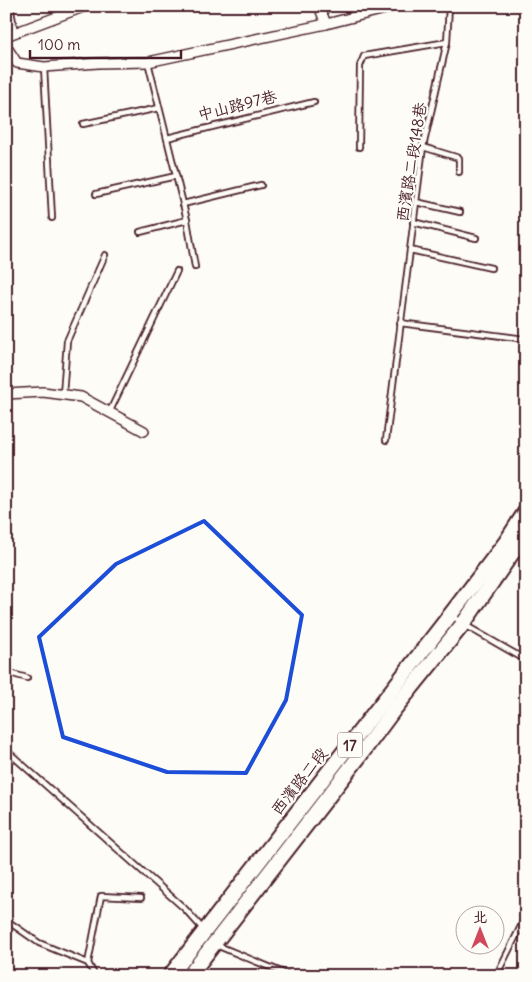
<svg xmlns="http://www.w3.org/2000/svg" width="532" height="982" font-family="Delius,'LXGW WenKai TC',sans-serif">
<rect width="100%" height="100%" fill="#fdfcf7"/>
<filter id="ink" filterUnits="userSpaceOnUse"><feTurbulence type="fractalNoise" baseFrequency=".02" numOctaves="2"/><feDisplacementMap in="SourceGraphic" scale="10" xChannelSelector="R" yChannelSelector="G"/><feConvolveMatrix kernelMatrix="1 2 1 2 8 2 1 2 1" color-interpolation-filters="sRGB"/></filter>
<g filter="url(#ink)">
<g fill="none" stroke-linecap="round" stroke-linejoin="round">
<g stroke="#4a1f2b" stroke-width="8">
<g id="lane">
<polyline points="10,6 15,32"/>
<polyline points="148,62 187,220 195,267"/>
<polyline points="44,67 52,218"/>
<polyline points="83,124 159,108"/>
<polyline points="167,138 314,102"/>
<polyline points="359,147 360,66 364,56 447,42"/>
<polyline points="423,147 459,158 459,172"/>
<polyline points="96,194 176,176"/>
<polyline points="416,202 460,212"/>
<polyline points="183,204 261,185"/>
<polyline points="413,222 476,238"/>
<polyline points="140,232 187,220"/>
<polyline points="410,250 491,268"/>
<polyline points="400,323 525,339 526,334"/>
<polyline points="63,395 67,341 105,255"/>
<polyline points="109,413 177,271"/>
<polyline points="386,440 423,147 447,42 449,6"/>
<polyline points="452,615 463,624 526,660"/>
<polyline points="6,672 27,678"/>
<polyline points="6,750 184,908 203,929"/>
<polyline points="6,920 39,943 88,963 101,896 141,898"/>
<polyline points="217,944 221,947 291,976"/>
<polyline points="88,963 95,976"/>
<polyline points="496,976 526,916"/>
</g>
</g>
<g stroke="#4a1f2b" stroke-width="12">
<g id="street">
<polyline points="319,6 326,24"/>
<polyline points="6,36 86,6"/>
<polyline points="6,46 17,63 44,67 98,63 148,62 326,24 397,6"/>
<polyline points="6,394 43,392 81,397 144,431"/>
</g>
</g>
<g stroke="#4a1f2b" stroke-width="18">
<g id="primary">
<polyline points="170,976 451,614 506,542 526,511"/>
<polyline points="189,976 358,758 395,708 463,624 526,533"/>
</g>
</g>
<use href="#lane" stroke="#fdfcf7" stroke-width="4.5"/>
<use href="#street" stroke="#fdfcf7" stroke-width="9"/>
<use href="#primary" stroke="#fdfcf7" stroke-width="14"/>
</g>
</g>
<path fill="none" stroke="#1d4ed8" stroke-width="4" stroke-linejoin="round" d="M 204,521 L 302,615 L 286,700 L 246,773 L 167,772 L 63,737 L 39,637 L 116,564 Z"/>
<g text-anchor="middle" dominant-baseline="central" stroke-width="4.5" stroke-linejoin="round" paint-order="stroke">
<rect fill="#fdfcf7" stroke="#806168" stroke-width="1" x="337.5" y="732.5" width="25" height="25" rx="4"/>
<g font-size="15" font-weight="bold" fill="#4a1f2b">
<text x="350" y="745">17</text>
</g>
<g font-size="16" fill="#4a1f2b" stroke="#fdfcf7">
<text transform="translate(237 105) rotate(-14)">中山路97巷</text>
<text transform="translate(411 162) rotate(-81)">西濱路二段148巷</text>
<text transform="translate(299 781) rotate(-52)">西濱路二段</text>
</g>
</g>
<rect width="532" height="982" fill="none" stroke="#fdfcf7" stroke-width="25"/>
<rect x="12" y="12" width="507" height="957" fill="none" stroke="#4a1f2b" stroke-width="2" filter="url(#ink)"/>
<g transform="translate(480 930)"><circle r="24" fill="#fdfcf7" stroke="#b5a4a5"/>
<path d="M0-4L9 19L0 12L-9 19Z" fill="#d1495b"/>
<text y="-8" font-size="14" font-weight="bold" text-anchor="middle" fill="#4a1f2b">北</text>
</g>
<path d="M30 50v8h151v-8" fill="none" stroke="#4a1f2b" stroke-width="2.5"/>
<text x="38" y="50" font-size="15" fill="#4a1f2b" stroke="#fdfcf7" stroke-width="4" paint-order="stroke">100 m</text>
</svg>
